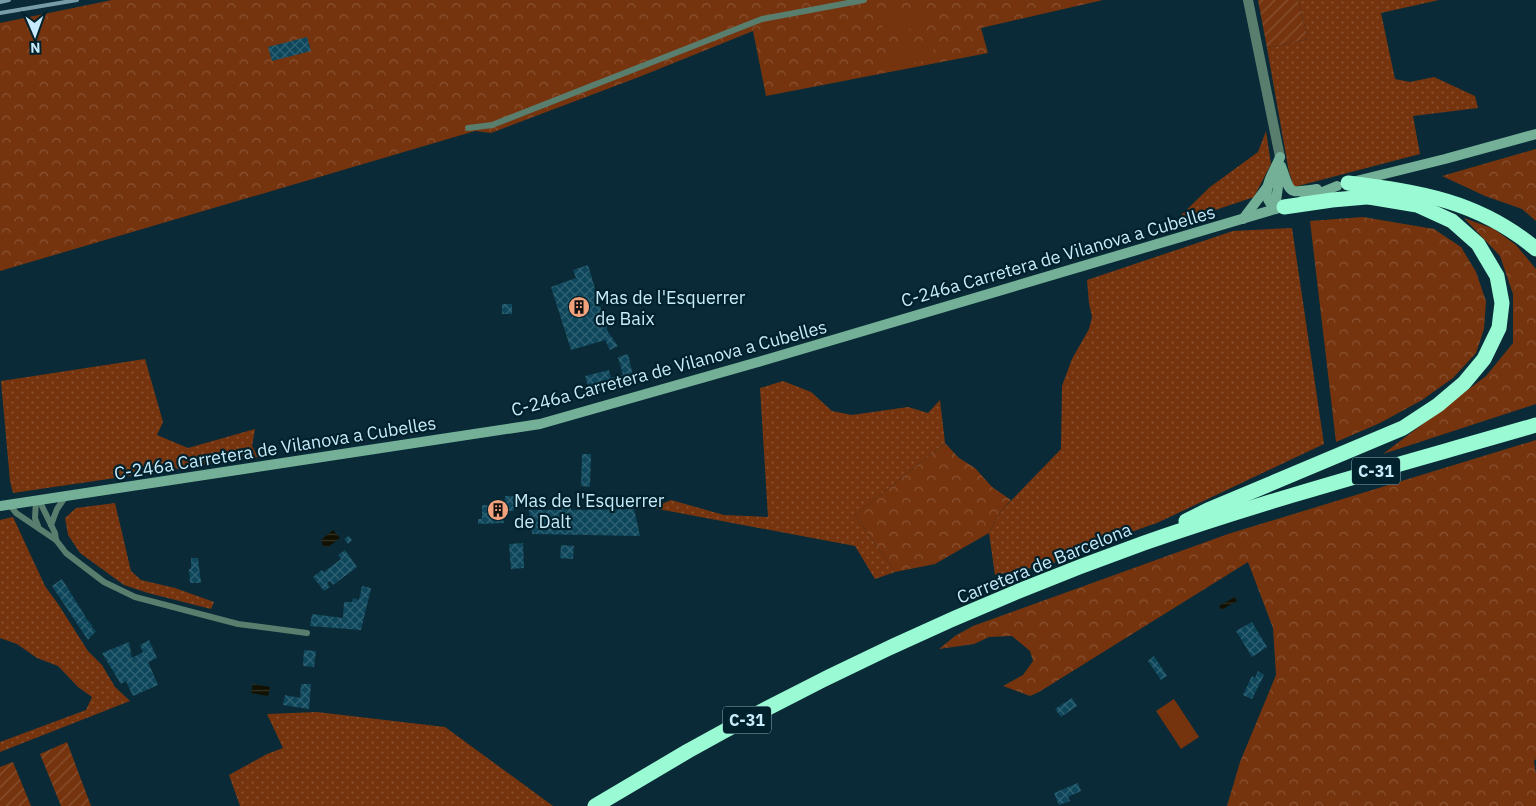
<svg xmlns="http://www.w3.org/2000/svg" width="1536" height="806" font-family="'IBM Plex Sans',sans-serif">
<defs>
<pattern id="grass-dots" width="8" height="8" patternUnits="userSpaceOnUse" patternTransform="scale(1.25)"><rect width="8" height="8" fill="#76340e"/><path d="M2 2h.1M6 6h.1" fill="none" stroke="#885232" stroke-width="1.8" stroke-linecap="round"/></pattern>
<pattern id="forest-crowns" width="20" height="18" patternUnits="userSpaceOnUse" patternTransform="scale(1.25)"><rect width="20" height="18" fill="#76340e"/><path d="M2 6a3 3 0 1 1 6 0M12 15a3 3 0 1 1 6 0" fill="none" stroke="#885232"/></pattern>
<pattern id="garden-furrows" width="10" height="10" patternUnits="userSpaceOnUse" patternTransform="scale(1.25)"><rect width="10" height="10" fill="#76340e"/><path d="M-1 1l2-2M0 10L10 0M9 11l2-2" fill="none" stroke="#885232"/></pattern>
<pattern id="water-rules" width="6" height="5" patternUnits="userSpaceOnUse" patternTransform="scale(1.25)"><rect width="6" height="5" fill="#121101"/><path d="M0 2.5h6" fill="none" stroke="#333427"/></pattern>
<pattern id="building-cross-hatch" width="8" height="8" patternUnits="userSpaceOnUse" patternTransform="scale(1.25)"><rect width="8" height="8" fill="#0e475b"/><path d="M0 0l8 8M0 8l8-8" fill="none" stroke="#306273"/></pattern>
</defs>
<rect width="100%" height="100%" fill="#092a36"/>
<g fill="url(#grass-dots)">
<polygon points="1298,0 1439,0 1381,13 1395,79 1410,82 1434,77 1475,96 1478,108 1413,116 1420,154 1294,187 1289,172 1267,48 1308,39"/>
<polygon points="1266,131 1271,164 1254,197 1171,225 1210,187 1258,152"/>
<path d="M 1292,228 L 1324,444 L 1157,523 C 1123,534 1091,550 1056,562 C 1037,568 1015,571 995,575 L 989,533 L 1001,511 L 1061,449 L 1062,386 L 1072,359 L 1089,329 L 1092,317 L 1089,303 L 1087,280 L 1233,231 Z"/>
<polygon points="145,359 163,422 157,435 188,448 255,429 252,446 258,457 13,493 10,481 1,381"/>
<polygon points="783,381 811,392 832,411 852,415 908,407 928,413 940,400 945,443 855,515 895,572 875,579 855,546 653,508 671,500 724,515 768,517 760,388"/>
<polygon points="115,503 131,571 141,580 175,588 214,602 211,609 148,593 124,585 80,553 68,535 65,518 76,508"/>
<polygon points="13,517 45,586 58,604 88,651 102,665 115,687 130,701 0,752 0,742 86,710 92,697 78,687 58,666 37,658 17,644 0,638 0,520"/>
<polygon points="317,712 445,727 553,806 240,806 229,775 267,754 283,748 267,714"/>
</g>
<g fill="url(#forest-crowns)">
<polygon points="112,0 1103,0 981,28 988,53 766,96 753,31 639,77 491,133 475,131 0,271 0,23"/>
<polygon points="1536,149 1536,221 1522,209 1485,196 1442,176"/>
<polygon points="1363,217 1434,229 1461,247 1476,272 1486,301 1484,329 1476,353 1453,378 1422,400 1380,423 1336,442 1310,221"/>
<polygon points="1464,218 1494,229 1516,245 1536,269 1536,404 1383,454 1486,376 1513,343 1513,294 1500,256"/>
<polygon points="1536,440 1536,759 1534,761 1536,774 1536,806 1227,806 1240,762 1276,675 1273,628 1248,562 1039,692 1030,696 1003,686 1023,675 1033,661 1030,651 1012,636 989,637 974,644 939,649 955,636 973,626 1228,534"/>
<polygon points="945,443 959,458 975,468 992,487 1011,500 1001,511 989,533 935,564 895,572 855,515"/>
</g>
<g fill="url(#garden-furrows)">
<polygon points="1258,0 1298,0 1308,39 1267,48"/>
<polygon points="67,742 91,806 61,806 40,754"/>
<polygon points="13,762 31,806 0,806 0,767"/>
</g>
<g fill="#76340e">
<polygon points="925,5 929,25 884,34 880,14"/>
<polygon points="932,39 935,59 889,67 886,47"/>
<polygon points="1174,699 1199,737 1181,749 1156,711"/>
</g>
<g fill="url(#water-rules)">
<polygon points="333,530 340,538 328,547 323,546 321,540"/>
<polygon points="1235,597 1237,601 1221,610 1219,606"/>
<polygon points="253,684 270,687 268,696 251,693"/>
</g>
<g fill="url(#building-cross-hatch)">
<polygon points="307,37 311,51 272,61 268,47"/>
<polygon points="588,265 608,332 618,346 610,350 605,340 571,350 551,287 576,278 573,270"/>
<rect x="502" y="304" width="10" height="10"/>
<polygon points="628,354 634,380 613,385 613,388 590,394 585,376 609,370 611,378 623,375 618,357"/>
<polygon points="582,454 591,454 590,487 581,486"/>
<polygon points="505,496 514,496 514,511 504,511 504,523 478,524 478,519 482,519 482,505 504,506"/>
<polygon points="570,500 571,510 634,509 640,536 532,534 529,510 562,510 561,501"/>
<polygon points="349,536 352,540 348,544 344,539"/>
<polygon points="523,543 524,568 511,569 509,544"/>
<polygon points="561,545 574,546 573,559 560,558"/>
<polygon points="345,550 357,567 333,585 330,581 327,583 330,587 324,591 313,577 322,570 324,572 341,559 338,555"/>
<polygon points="191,558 198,558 201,583 190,583 189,569 191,569"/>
<polygon points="62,579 88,621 93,626 91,627 96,631 88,640 52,586"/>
<polygon points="362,586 371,588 361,630 310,626 312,614 343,618 344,602 352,602 353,598 359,600"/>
<polygon points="1252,622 1267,647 1252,657 1236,631"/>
<polygon points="149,640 157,658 148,662 158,685 133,696 126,681 121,684 102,653 129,642 132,658 143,652 140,645"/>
<polygon points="304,650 316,651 314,667 303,666"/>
<polygon points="1154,656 1167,676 1161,680 1148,661"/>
<polygon points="1258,671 1264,675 1252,699 1243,695 1252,676 1255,678"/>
<polygon points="301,684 311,684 309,709 283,705 285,695 300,698"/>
<polygon points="1072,698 1077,706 1061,717 1055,709"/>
<polygon points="1078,783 1081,791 1068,797 1070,801 1059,805 1054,793"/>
</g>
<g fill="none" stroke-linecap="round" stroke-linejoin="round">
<g stroke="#597e6e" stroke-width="6">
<polyline points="468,128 492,125 762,19 864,0"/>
<polyline points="39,500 55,533 56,540"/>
<polyline points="36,501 35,518 38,526"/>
<polyline points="10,505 16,513 56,540 66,553 104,582 135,597 238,624 307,633"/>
<polyline points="51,525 57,509 66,496"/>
</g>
<polyline stroke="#597e6e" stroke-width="10" points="1248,0 1280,157"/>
<g stroke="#73b097" stroke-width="10">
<path d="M 1281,166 C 1291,193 1286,194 1317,189"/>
<polyline points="1356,181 1445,159 1536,134"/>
<polyline points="1303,200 1337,186"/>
<path d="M 1275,209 C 1272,205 1267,201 1267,195 C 1265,184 1276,168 1280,157"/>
<polyline points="1275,209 1280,171"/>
<polyline points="1243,219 1268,186"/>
<polyline points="0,506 540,424 765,360 1289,205"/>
</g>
<g stroke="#99fad3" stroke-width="15">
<path d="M 1348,183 C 1420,192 1479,201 1536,249"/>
<polyline points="1284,207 1332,200 1378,196"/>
<polyline points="1186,521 1208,510 1403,428 1438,405 1464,383 1484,359 1499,328 1502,303 1497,276 1478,244 1452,221 1417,205 1369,197"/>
<path d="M 595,806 C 626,788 657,769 688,751 C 833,670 987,599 1144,543 C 1273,498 1405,463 1536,425"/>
</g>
<g stroke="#789ba9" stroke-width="4">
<polyline points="0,2 9,0"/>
<polyline points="0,13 77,0"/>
</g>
</g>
<defs>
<g id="building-disc" transform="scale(1.125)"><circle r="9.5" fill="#f1a17b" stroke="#01212c"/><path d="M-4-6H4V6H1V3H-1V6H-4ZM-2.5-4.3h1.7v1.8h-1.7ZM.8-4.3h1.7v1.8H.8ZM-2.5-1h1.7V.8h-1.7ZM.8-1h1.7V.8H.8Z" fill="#111"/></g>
</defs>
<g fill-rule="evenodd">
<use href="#building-disc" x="579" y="307"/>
<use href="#building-disc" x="498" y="510"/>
</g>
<g text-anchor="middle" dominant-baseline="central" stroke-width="4.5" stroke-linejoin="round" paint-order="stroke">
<g fill="#01212c" stroke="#8caebd" stroke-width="1">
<rect x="1352" y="457.5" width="48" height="27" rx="4"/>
<rect x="723" y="706.5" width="48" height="27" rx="4"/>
</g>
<g font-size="16" font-weight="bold" fill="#c7ebfb">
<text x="1376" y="471">C-31</text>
<text x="747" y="720">C-31</text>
</g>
<g font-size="18" fill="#c7ebfb" stroke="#01212c">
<text transform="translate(1058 256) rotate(-16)">C-246a Carretera de Vilanova a Cubelles</text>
<text transform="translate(669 368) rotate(-15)">C-246a Carretera de Vilanova a Cubelles</text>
<text transform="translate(275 448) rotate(-9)">C-246a Carretera de Vilanova a Cubelles</text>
<text transform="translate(1044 563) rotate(-22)">Carretera de Barcelona</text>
</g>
<g font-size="18" fill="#c7ebfb" stroke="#01212c" text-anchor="start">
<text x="595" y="297">Mas de l'Esquerrer<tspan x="595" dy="21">de Baix</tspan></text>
<text x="514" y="500">Mas de l'Esquerrer<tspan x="514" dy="21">de Dalt</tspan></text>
</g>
</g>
<g transform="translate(35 35) rotate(178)" stroke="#01212c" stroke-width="4" paint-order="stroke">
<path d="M0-4L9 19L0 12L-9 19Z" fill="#c7ebfb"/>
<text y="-8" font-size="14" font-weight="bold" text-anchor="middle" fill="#c7ebfb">N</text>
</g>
</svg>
